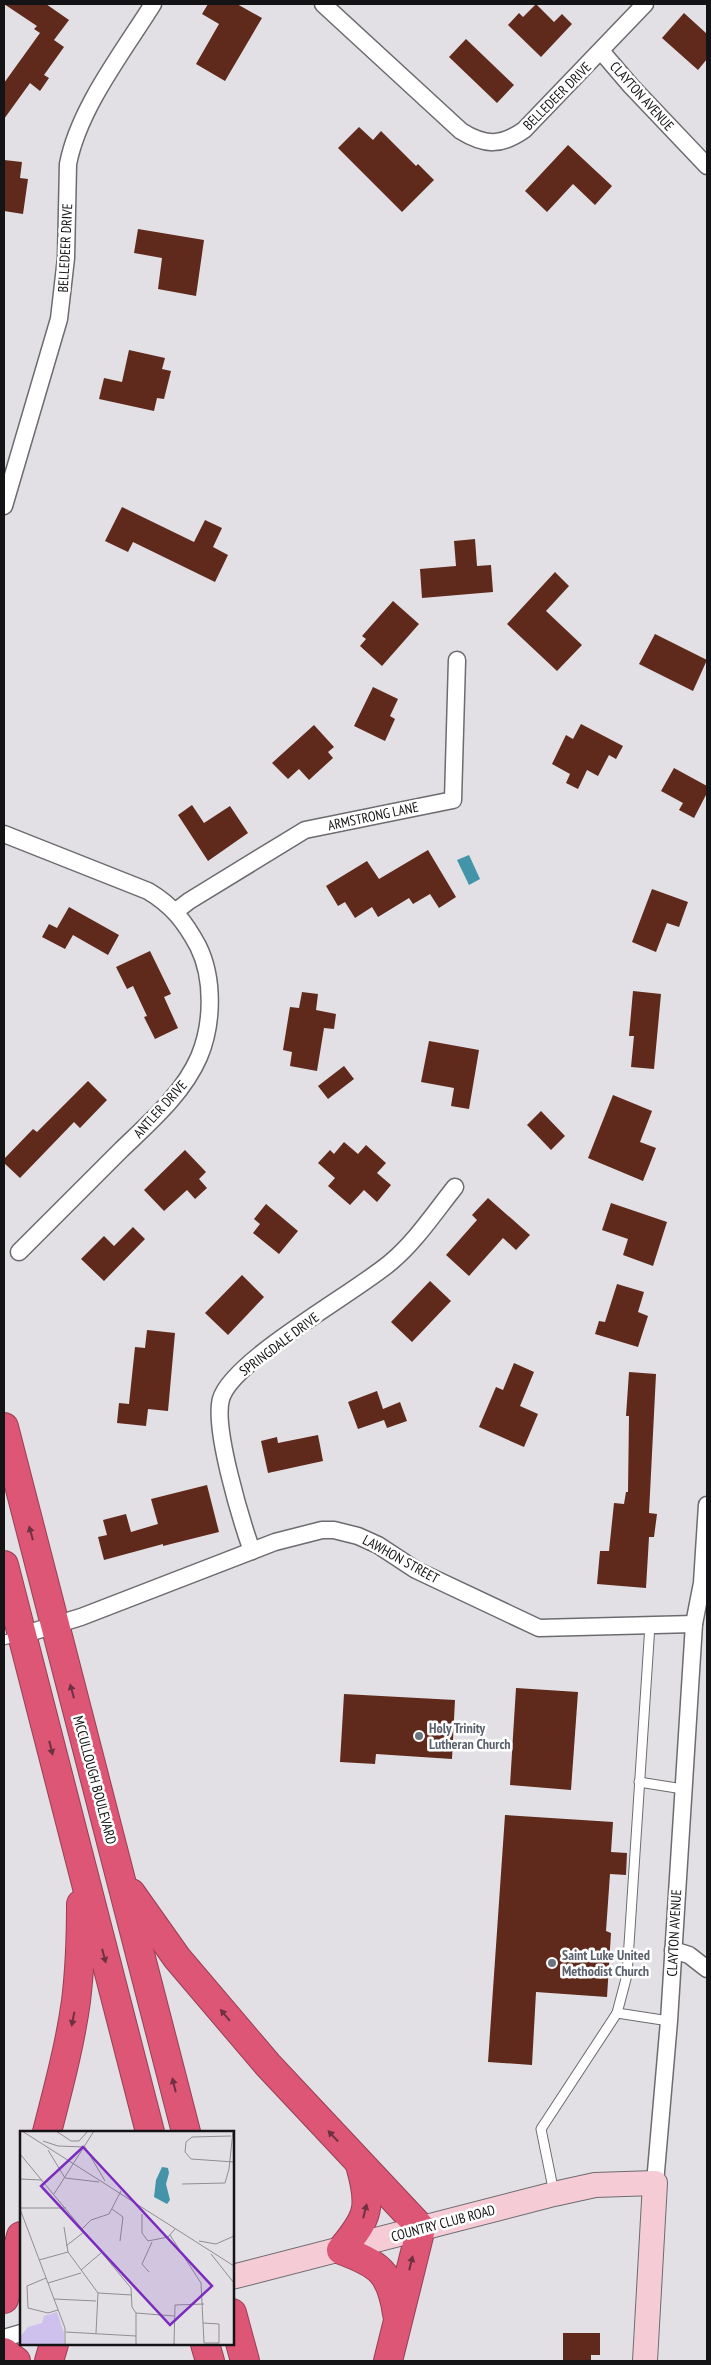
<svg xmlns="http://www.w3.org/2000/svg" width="711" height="2365" font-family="'PT Sans Narrow',sans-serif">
<rect width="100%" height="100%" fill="#e2e0e5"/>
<polygon fill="#4394a8" points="469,855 480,879 469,885 457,860"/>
<g fill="#5f291b">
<polygon points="4,4 46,4 69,20 54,40 64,47 44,75 49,78 40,91 30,83 4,119 4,83 40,33 34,29 37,26"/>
<polygon points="208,4 237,4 262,18 225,81 196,64 219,24 202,14"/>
<polygon points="536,4 554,22 562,14 572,24 541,57 508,25 519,13 523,17"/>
<polygon points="684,13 707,34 707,59 698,70 662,38"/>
<polygon points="466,39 514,85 497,103 449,57"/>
<polygon points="359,127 373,140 381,131 416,166 418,164 434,180 402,212 338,148"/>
<polygon points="568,145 612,186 595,205 573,184 547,212 525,191"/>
<polygon points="4,160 22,162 20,178 28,179 23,214 4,211"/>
<polygon points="138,229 204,240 196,296 158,289 162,258 134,253"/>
<polygon points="129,350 165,358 162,369 171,371 164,399 157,398 154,411 99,399 104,378 122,382"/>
<polygon points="122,507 194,542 205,520 222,528 213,547 228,555 215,582 133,542 128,552 105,541"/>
<polygon points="475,539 477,566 491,565 493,592 422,598 420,569 456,566 454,541"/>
<polygon points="555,572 569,586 546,611 582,645 557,671 507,624"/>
<polygon points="393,601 419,624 382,666 360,646 366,639 362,636"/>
<polygon points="655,634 707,660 693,691 639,664"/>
<polygon points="373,687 398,699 390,716 395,719 385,741 354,726"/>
<polygon points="581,724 623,746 616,759 609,755 598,776 587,770 578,789 566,783 570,774 552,764 566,735 573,739"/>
<polygon points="314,725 334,747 328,752 333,758 309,780 299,769 288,779 272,763"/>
<polygon points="674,768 707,786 707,793 694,818 679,810 683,803 661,791"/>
<polygon points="192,805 204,823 230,806 248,833 208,861 178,815"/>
<polygon points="428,850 456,897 439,908 430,894 413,904 409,898 378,917 372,907 355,918 345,902 338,906 326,886 367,861 379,879"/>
<polygon points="652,889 688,902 679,927 667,923 656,952 632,942"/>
<polygon points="69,907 119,935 108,955 73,935 65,949 42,937 49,924 57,928"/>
<polygon points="150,951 171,994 164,997 178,1028 155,1039 144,1017 147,1016 133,986 127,989 116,967"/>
<polygon points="633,991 661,994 654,1069 631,1067 634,1036 629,1036"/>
<polygon points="302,992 318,994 316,1010 336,1014 334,1029 324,1028 317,1071 290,1066 292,1052 283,1050 290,1007 299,1008"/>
<polygon points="429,1041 479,1050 469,1109 451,1106 454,1088 421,1082"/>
<polygon points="344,1066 354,1079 328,1099 318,1086"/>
<polygon points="88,1081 107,1100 80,1128 74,1122 20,1178 4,1163 4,1159 33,1129 37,1132"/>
<polygon points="613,1095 652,1111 640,1142 656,1148 643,1181 588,1158"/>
<polygon points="541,1111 565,1136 551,1150 527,1125"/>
<polygon points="344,1142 358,1154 366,1145 386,1163 377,1173 391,1185 377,1202 364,1190 350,1205 328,1186 335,1178 318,1163 330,1150 334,1154"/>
<polygon points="185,1150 206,1172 199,1179 207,1188 195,1199 187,1190 164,1211 144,1190"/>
<polygon points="488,1198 530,1235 516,1250 503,1238 469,1276 446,1255 477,1220 472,1215"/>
<polygon points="611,1203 667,1222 653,1266 623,1255 628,1239 602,1230"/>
<polygon points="266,1204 298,1231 279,1254 253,1233 260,1224 254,1219"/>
<polygon points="133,1227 145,1239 104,1281 81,1259 104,1236 114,1246"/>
<polygon points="242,1275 264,1297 228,1335 205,1313"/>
<polygon points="430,1281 451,1301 412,1342 391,1322"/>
<polygon points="617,1284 644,1292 638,1312 648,1316 638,1347 595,1334 599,1321 605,1322"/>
<polygon points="147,1330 175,1333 168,1411 148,1409 146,1426 117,1423 119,1403 129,1404 135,1347 145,1348"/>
<polygon points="514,1363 534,1372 520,1406 538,1414 524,1447 479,1427 496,1387 503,1390"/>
<polygon points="629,1372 656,1374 649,1513 657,1514 654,1537 649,1537 646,1588 597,1584 600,1551 609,1551 614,1503 624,1504 626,1492 628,1492 629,1416 626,1416"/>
<polygon points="377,1391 383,1409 400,1402 407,1421 387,1428 384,1420 358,1429 348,1402"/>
<polygon points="318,1435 323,1461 268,1473 261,1441 277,1437 278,1443"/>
<polygon points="207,1485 219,1532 163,1546 163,1544 104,1560 98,1537 107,1535 103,1520 126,1514 131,1532 158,1524 151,1499"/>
<polygon points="516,1688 578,1692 571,1790 510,1785"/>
<polygon points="344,1694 455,1700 452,1759 376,1754 375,1764 340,1762"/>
<polygon points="505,1815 613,1822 611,1852 627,1853 626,1875 610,1874 606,1931 611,1933 607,1997 536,1992 532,2065 488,2062"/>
<polygon points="563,2333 600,2333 600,2355 591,2355 591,2361 563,2361"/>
</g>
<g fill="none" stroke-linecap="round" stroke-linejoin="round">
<g stroke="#6c6b6f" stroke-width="11">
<g id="lane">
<polyline points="4,1640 19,1636"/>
<polyline points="639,1782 683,1789"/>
<polyline points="617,2013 627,1975 650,1625"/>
<polyline points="554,2193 541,2129 617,2013 669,2021"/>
</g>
</g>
<g stroke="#6c6b6f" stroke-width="19">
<g id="street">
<path d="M 323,4 L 461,131 C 485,146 501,146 524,130 L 645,4"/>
<polyline points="601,51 631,86 707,166"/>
<path d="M 4,506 L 59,319 L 66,258 L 68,164 C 79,108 123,52 153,4"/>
<path d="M 4,834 L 148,891 C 172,905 185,922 198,946 C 214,978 213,1024 199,1057 C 183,1094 149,1123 121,1150 C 87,1184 53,1218 19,1252"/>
<polyline points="176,911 189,901 305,830 453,800 457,660"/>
<path d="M 252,1551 C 241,1520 213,1428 221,1399 C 232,1360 355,1293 391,1262 C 416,1241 435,1212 455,1187"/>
<polyline points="22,1635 81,1617 275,1542 322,1530 334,1530 358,1536 378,1545 416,1570 539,1628 694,1624"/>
<polyline points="673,1950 689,1955 707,1969"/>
<polyline points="655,2183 669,2021 694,1624 702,1583 707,1505"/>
<polyline points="4,2338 21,2333"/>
</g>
</g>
<g stroke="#6c6b6f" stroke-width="26">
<polyline id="secondary" points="232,2277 554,2194 595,2185 655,2183 645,2361"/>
</g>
<g stroke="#973f54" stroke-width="30">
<g id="highway">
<polyline points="4,1427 186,2132"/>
<polyline points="4,1565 150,2132"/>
<polyline points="131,1893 177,1958 268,2065 421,2228 388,2361"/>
<path d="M 47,2132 C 58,2089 70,2045 76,2001 C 80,1968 81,1937 81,1904"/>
<path d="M 360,2165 C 372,2207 369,2217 341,2250 C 379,2264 391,2272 397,2314"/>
<polyline points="4,2299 21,2236"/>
<polyline points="232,2313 245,2361"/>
<polyline points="205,2344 210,2361"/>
<polyline points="4,2352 16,2361"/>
<polyline points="49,2361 54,2344"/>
</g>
</g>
<use href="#lane" stroke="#fff" stroke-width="9"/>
<use href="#street" stroke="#fff" stroke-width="16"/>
<use href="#secondary" stroke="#f5ccd6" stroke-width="24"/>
<use href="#highway" stroke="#de5676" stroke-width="28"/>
</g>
<defs><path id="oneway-solid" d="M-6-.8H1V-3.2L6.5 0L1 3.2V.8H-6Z" transform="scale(1.25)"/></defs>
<g fill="#6f3141">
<use href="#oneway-solid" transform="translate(31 1533) rotate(-105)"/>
<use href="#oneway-solid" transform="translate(72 1691) rotate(-105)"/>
<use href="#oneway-solid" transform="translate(51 1748) rotate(76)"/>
<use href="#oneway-solid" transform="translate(104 1956) rotate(75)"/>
<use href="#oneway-solid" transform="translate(225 2015) rotate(-130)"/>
<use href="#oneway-solid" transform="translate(73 2019) rotate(101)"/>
<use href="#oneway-solid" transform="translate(174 2085) rotate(-104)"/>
<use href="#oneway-solid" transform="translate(333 2136) rotate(-133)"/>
<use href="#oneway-solid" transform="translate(365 2211) rotate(-76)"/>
<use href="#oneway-solid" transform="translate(411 2263) rotate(-76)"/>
</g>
<g fill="#6b7280" stroke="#fff" stroke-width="2">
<circle cx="419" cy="1736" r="5"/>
<circle cx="552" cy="1963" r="5"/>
</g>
<g text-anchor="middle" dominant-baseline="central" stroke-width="5" stroke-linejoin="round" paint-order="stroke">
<g font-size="14" fill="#141315" stroke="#fff">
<text transform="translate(557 96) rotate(-45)">BELLEDEER DRIVE</text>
<text transform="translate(642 96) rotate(48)">CLAYTON AVENUE</text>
<text transform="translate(65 248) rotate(-87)">BELLEDEER DRIVE</text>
<text transform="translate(373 816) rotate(-12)">ARMSTRONG LANE</text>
<text transform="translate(160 1109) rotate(-48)">ANTLER DRIVE</text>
<text transform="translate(279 1344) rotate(-37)">SPRINGDALE DRIVE</text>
<text transform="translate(401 1559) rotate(29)">LAWHON STREET</text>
<text transform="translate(95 1780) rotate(75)">MCCULLOUGH BOULEVARD</text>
<text transform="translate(674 1933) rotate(-87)">CLAYTON AVENUE</text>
<text transform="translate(443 2223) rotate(-15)">COUNTRY CLUB ROAD</text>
</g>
<g font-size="14" font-weight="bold" fill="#5b616d" stroke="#fff" text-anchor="start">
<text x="429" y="1728">Holy Trinity<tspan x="429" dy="16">Lutheran Church</tspan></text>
<text x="562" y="1955">Saint Luke United<tspan x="562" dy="16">Methodist Church</tspan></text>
</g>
</g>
<g transform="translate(20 2131)">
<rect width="214" height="214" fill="#e2e0e5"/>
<path d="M 37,181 L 44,202 L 44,213 L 0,213 L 0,206 L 8,196 L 22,192 L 24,185 Z" fill="#cfc1ed"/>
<path d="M 142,36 L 148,37 L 149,42 L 146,53 L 150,69 L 147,73 L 134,66 L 136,49 Z" fill="#4394a8"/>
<path fill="none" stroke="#908e92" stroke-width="1" d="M 2,0 L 214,135M 36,0 L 51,10 L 59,10 L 68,0M 211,5 L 172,6 L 166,11 L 165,21 L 171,28 L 214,31M 23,10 L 38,15 L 65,16 L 85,50M 28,19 L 45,47 L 79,51M 0,23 L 111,157 L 112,176 L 116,182 L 116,213M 0,48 L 22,49M 162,53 L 205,52 L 209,38 L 213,0M 34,63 L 74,0M 0,77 L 46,77M 0,78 L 45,197 L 45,213M 92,78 L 103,86 L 100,110M 122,83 L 122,102 L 128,110 L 148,106 L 155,98M 44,96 L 48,121 L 78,162 L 76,202M 62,98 L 71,89 L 89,83 L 101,60M 150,104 L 181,152 L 183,192M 179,110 L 196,113 L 214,105M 214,112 L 214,128M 46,115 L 64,101M 191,123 L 214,152M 19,129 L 48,121M 61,139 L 81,122M 129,141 L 122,133 L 132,111M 26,147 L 7,155 L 8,177 L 28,182 L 38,179M 28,152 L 61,142M 78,162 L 112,164M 34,168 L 76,170M 116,182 L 154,185M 183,192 L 199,193 L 199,212 L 184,212 ZM 46,201 L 116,205M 154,213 L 155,174 L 184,173"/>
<path fill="#7b2cbf" fill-opacity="0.15" stroke="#7b2cbf" stroke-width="2.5" d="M 63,16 L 192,155 L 150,194 L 21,55 Z"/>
<rect width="214" height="214" fill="none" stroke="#141315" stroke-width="2.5"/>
</g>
<rect width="711" height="2365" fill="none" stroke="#141315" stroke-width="10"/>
</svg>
